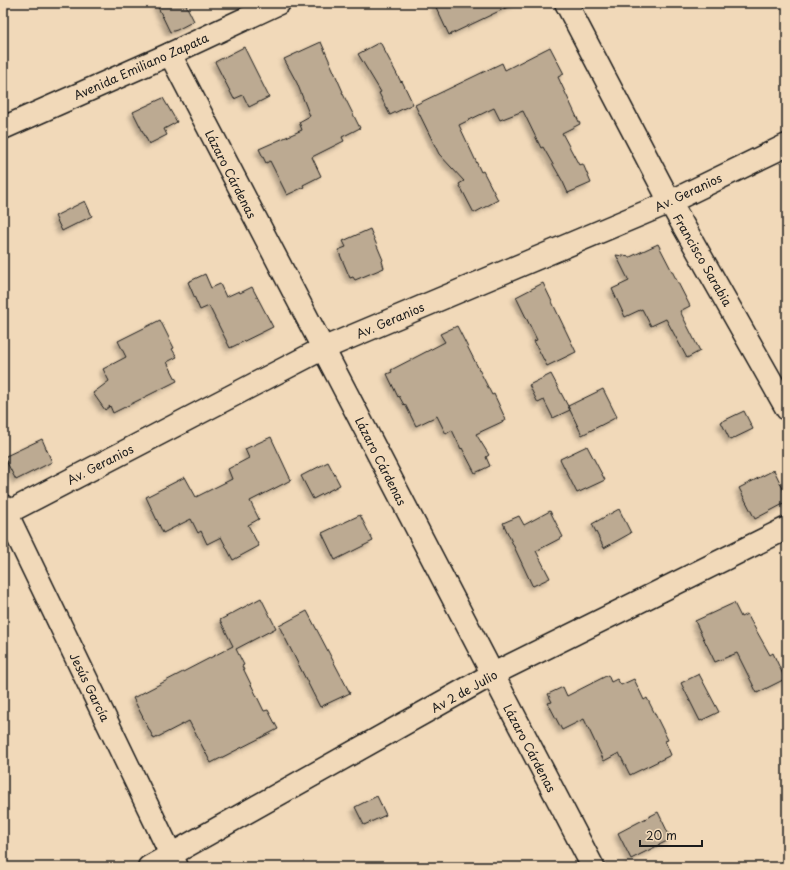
<svg xmlns="http://www.w3.org/2000/svg" width="790" height="870" font-family="'Playpen Sans',sans-serif">
<defs>
<filter id="shadow"><feDropShadow dx="-3.5" dy="3.5" stdDeviation="2" flood-color="#0004"/></filter>
</defs>
<rect width="100%" height="100%" fill="#f1d9b9"/>
<filter id="ink" filterUnits="userSpaceOnUse"><feTurbulence type="fractalNoise" baseFrequency=".025" numOctaves="2"/><feDisplacementMap in="SourceGraphic" scale="8" xChannelSelector="R" yChannelSelector="G"/><feConvolveMatrix kernelMatrix="1 2 1 2 8 2 1 2 1" color-interpolation-filters="sRGB"/></filter>
<g filter="url(#ink)">
<g fill="#bcaa92" stroke="#1c1c1c" filter="url(#shadow)">
<polygon points="156,3 185,3 194,21 177,30 170,32"/>
<polygon points="434,3 516,3 449,35"/>
<polygon points="321,42 343,92 342,92 360,128 342,137 344,141 312,157 321,176 303,185 304,187 287,195 270,161 266,163 259,149 302,130 299,122 310,116 297,83 284,59"/>
<polygon points="380,42 401,82 402,81 413,104 390,115 379,93 381,92 358,54"/>
<polygon points="244,47 269,97 249,107 243,95 234,99 215,62"/>
<polygon points="550,47 564,74 558,77 580,124 562,133 579,165 583,164 591,183 568,193 563,182 543,147 541,148 523,111 500,120 494,108 459,125 481,172 483,171 498,200 474,213 459,184 464,181 439,154 415,105 502,63 505,70"/>
<polygon points="163,98 177,122 164,129 167,135 149,144 133,112"/>
<polygon points="85,201 92,216 62,231 55,216"/>
<polygon points="370,229 383,260 382,261 384,268 355,280 353,277 350,278 338,250 346,247 343,241"/>
<polygon points="658,244 690,306 680,311 700,351 687,358 666,319 651,326 642,309 625,317 612,289 629,281 616,255 630,257"/>
<polygon points="205,274 211,288 220,284 226,297 239,291 240,293 252,287 273,327 230,348 209,306 200,310 188,282"/>
<polygon points="543,283 576,352 547,366 534,341 537,340 516,297"/>
<polygon points="160,320 174,348 172,349 177,357 167,362 177,381 113,413 110,406 105,410 93,393 109,381 103,369 126,357 118,341"/>
<polygon points="457,326 492,395 494,394 506,420 476,434 489,455 486,457 490,466 475,473 462,448 461,449 452,430 446,434 437,416 416,426 405,404 404,405 399,396 398,397 387,374 392,372 391,370 445,342 440,334"/>
<polygon points="551,374 570,410 553,418 544,400 538,403 529,385"/>
<polygon points="603,389 617,417 582,435 568,406"/>
<polygon points="744,411 753,429 730,440 721,422"/>
<polygon points="271,437 291,480 250,501 259,519 248,525 259,546 233,560 221,537 207,544 201,531 198,533 191,519 163,533 146,497 185,477 196,497 232,479 228,469 249,458 245,449"/>
<polygon points="42,439 52,462 16,480 4,457"/>
<polygon points="587,446 605,480 577,493 560,459"/>
<polygon points="328,462 340,485 313,499 301,476"/>
<polygon points="774,470 787,497 787,502 755,519 739,488"/>
<polygon points="619,509 631,533 604,548 592,524"/>
<polygon points="550,511 563,537 536,551 550,578 533,586 532,585 503,523 519,516 524,525"/>
<polygon points="360,515 373,541 335,560 322,533"/>
<polygon points="261,598 276,628 236,649 244,665 242,666 264,711 268,710 278,729 211,763 189,721 154,739 133,698 233,646 220,620"/>
<polygon points="734,603 741,617 747,614 770,655 773,653 785,679 757,693 737,653 715,662 695,621"/>
<polygon points="307,611 350,693 320,707 279,626"/>
<polygon points="699,674 719,712 700,721 681,683"/>
<polygon points="608,675 611,682 617,679 621,685 634,679 644,700 647,698 668,740 665,741 671,755 630,775 619,753 604,761 584,719 562,730 548,703 552,702 548,694 563,687 567,696"/>
<polygon points="377,796 386,815 364,825 355,807"/>
<polygon points="658,812 671,839 631,859 618,833"/>
</g>
<g fill="none" stroke-linecap="round" stroke-linejoin="round">
<g stroke="#1c1c1c" stroke-width="25">
<g id="minor">
<polyline points="566,3 670,202 787,409"/>
<path d="M 170,54 C 309,326 450,597 593,867"/>
<polyline points="3,506 177,867"/>
<polyline points="3,515 322,349 670,202 787,145"/>
<polyline points="149,867 491,675 787,528"/>
</g>
</g>
<g stroke="#1c1c1c" stroke-width="25">
<polyline id="major" points="3,128 170,54 279,3"/>
</g>
<use href="#minor" stroke="#f1d9b9" stroke-width="22"/>
<use href="#major" stroke="#f1d9b9" stroke-width="22"/>
</g>
</g>
<g text-anchor="middle" dominant-baseline="central" stroke-width="3.5" stroke-linejoin="round" paint-order="stroke">
<g font-size="12" fill="#1c1c1c" stroke="#f1d9b9">
<text transform="translate(141 66) rotate(-24)">Avenida Emiliano Zapata</text>
<text transform="translate(231 174) rotate(63)">Lázaro Cárdenas</text>
<text transform="translate(688 192) rotate(-25)">Av. Geranios</text>
<text transform="translate(703 260) rotate(60)">Francisco Sarabia</text>
<text transform="translate(390 320) rotate(-23)">Av. Geranios</text>
<text transform="translate(381 461) rotate(63)">Lázaro Cárdenas</text>
<text transform="translate(100 464) rotate(-27)">Av. Geranios</text>
<text transform="translate(90 687) rotate(64)">Jesús García</text>
<text transform="translate(464 691) rotate(-29)">Av 2 de Julio</text>
<text transform="translate(530 748) rotate(62)">Lázaro Cárdenas</text>
</g>
</g>
<rect width="790" height="870" fill="none" stroke="#f1d9b9" stroke-width="16"/>
<rect x="8" y="8" width="774" height="854" fill="none" stroke="#1c1c1c" stroke-width="1.5" filter="url(#ink)"/>
<path d="M640 840v6h62v-6" fill="none" stroke="#1c1c1c" stroke-width="2"/>
<text x="646" y="840" font-size="12" fill="#1c1c1c" stroke="#f1d9b9" stroke-width="3" paint-order="stroke">20 m</text>
</svg>
